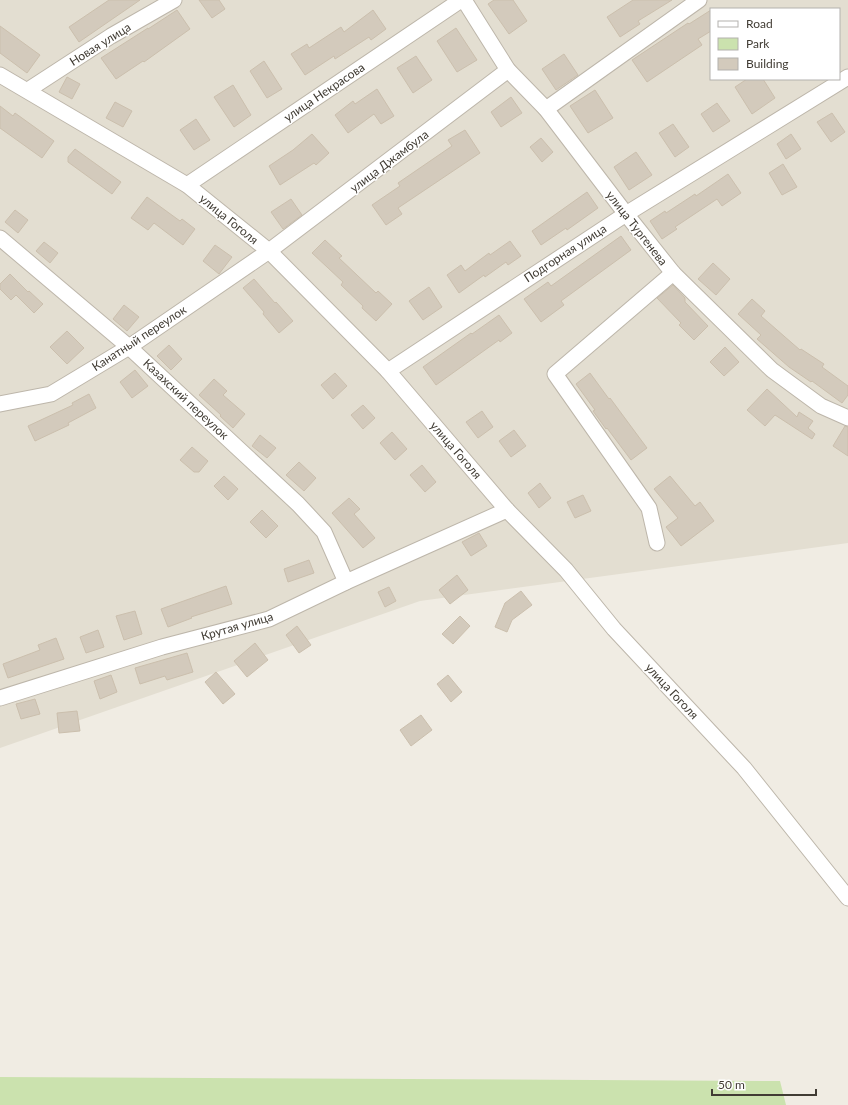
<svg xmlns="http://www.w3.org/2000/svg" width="848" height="1105" font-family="Lato,sans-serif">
<rect width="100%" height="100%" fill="#f0ece3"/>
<path fill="#e3ded1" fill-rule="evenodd" d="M 0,0 L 848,0 L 848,543 L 420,601 L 0,748 ZM 711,9 L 839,9 L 839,79 L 711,79 Z"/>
<polygon fill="#cbe2ae" points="0,1077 780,1081 786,1105 0,1105"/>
<g fill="#d3cabc" stroke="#cbbfad">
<polygon points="109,0 140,0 79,42 69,27"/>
<polygon points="199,0 219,0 225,9 212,18"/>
<polygon points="494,0 513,0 527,21 509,34 488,4"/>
<polygon points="633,0 672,0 638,21 640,24 620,37 607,17"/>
<polygon points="177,10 190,29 144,62 143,61 116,79 101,58 148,28 148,29"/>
<polygon points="373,10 386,29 371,40 369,37 335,59 334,56 305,75 291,54 307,44 309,48 341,27 344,32"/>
<polygon points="711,10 711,31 698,39 702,45 647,82 632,60 688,23 689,24"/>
<polygon points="0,26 40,55 27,73 0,53"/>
<polygon points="456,28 477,60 457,72 437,41"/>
<polygon points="564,54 578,75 556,90 542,69"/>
<polygon points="416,56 432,80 413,93 397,68"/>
<polygon points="264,61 282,89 267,98 250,71"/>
<polygon points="67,77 80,84 72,99 59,92"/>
<polygon points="747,79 763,79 775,98 752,114 735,87"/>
<polygon points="233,85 251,115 234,127 214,97"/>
<polygon points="377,89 394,116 381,124 374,114 348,133 335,115 353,101 355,104"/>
<polygon points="595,90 613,118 588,133 570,106"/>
<polygon points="511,97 522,113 501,127 491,112"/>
<polygon points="115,102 132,111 123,127 106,118"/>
<polygon points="717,103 730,121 713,132 701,114"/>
<polygon points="0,106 13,116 15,113 54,141 42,158 0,128"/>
<polygon points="832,113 845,132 831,142 817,122"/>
<polygon points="196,119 210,140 194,150 180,130"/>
<polygon points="673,124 689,147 675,157 659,133"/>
<polygon points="465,130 480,153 398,208 402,214 386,225 372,205 400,186 398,183 452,146 448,140"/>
<polygon points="312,134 329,153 316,165 314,163 280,185 269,166 293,150"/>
<polygon points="791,134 801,149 786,159 777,144"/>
<polygon points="541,138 553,152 542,162 530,147"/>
<polygon points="75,149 121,182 112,194 68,162 68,157"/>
<polygon points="636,152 652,175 629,190 614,167"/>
<polygon points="783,164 797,187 782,195 769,173"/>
<polygon points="728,174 741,193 722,206 717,199 675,227 677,229 662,239 650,221 665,211 666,213 695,194 696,196"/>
<polygon points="587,192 598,208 567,230 566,228 541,245 532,231"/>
<polygon points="147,197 180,221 182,219 195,229 183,245 154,223 148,230 131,218"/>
<polygon points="291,199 302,215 283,229 271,212"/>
<polygon points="15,210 28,220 18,233 5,222"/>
<polygon points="621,236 631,250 561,301 564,305 541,322 524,299 548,282 551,286"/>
<polygon points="325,240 342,256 339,258 376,293 378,291 392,304 376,321 362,308 363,306 341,285 343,282 312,253"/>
<polygon points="510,241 521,256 508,265 506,262 485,277 484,275 459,293 447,275 461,265 465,271 489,253 490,255"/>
<polygon points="44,242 58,253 50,263 36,251"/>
<polygon points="215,245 232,257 219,274 203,261"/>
<polygon points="713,263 730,279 716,295 698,279"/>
<polygon points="10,274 28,292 29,291 43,304 34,313 16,295 11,300 0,289 0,284"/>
<polygon points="254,279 275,303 276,302 293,321 279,333 263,314 264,312 243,288"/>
<polygon points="673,285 685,298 685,302 708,326 694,340 679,325 681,323 657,298"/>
<polygon points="429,287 442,307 423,320 409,301"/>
<polygon points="752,299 765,311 761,316 800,350 801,349 824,364 822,367 848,386 848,395 842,403 812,381 811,382 789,367 757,339 761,335 738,314"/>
<polygon points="124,305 139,317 127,331 113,319"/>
<polygon points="499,315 512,333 500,342 499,340 436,385 423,367 471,333 472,334"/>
<polygon points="67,331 84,348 67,364 50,347"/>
<polygon points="169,345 182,359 171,370 157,356"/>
<polygon points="725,347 739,362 724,376 710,362"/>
<polygon points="135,370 148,386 132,398 120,382"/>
<polygon points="335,373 347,386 333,399 321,385"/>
<polygon points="590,373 609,399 610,398 647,448 631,460 607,428 606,429 593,411 595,410 576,384"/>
<polygon points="214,379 227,391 223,395 245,414 233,428 220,416 221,415 199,395"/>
<polygon points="767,389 797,417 799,412 813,421 808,428 815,434 812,439 775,415 765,426 747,410"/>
<polygon points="89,394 96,408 68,423 69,425 35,441 28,426 73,405 72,403"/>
<polygon points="363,405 375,418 363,429 351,415"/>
<polygon points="482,411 493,427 478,438 466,422"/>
<polygon points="845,426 848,427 848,456 833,446"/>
<polygon points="514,430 526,446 511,457 499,441"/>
<polygon points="392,432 407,449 395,460 380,443"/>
<polygon points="260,435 276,448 267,458 252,446"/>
<polygon points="192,447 208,461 199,472 194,472 180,460"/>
<polygon points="299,462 316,478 304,491 286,475"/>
<polygon points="422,465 436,482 425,492 410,475"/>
<polygon points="224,476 238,489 228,500 214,486"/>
<polygon points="670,476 695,506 700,502 714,521 681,546 666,527 678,518 654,489"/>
<polygon points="540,483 551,498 539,508 528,493"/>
<polygon points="583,495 591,511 575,518 567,502"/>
<polygon points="349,498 360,509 354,514 375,538 363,548 332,513"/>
<polygon points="262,510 278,526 266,538 250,522"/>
<polygon points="479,533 487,546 471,556 462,542"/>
<polygon points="309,560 314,573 288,582 284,569"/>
<polygon points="457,575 468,590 450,604 439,590"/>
<polygon points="226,586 232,604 191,617 192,618 168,627 161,609"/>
<polygon points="389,587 396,601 385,607 378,592"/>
<polygon points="521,591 532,605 512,620 507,632 495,627 505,603"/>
<polygon points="135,611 142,634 124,640 116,616"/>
<polygon points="460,616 470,626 453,644 442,634"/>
<polygon points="297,626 311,645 299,653 286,635"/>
<polygon points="98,630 104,647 86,653 80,637"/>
<polygon points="56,638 64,659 8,678 3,664 40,650 38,645"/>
<polygon points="255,643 268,660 247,677 234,661"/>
<polygon points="187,653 193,672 167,680 165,676 140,684 135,668"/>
<polygon points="216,672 235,694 223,704 205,682"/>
<polygon points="111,675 117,692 100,699 94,681"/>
<polygon points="448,675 462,692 451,702 437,684"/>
<polygon points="35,699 40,714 21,719 16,704"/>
<polygon points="77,711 80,731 59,733 57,713"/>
<polygon points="421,715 432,730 411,746 400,730"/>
</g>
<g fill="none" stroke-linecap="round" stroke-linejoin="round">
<g stroke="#bdb6aa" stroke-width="17">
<g id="minor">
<polyline points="464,0 508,70 546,109 626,214 673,273 772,370 821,406 848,418"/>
<polyline points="0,75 187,185 269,251 388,371 507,510 566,570 614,629 744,768 848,898"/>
<polyline points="28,90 111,36 174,0"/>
<polyline points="546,109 699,0"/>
<polyline points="187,185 461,0"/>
<polyline points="0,238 129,347 298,504 324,532 346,582"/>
<polyline points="388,371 626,214 848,77"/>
<polyline points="0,404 51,394 129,347 269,251 508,70"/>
<polyline points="657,543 649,508 555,374 673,273"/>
<polyline points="0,698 162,647 269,619 346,582 507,510"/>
</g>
</g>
<use href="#minor" stroke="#fff" stroke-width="15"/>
</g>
<g text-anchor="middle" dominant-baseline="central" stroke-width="3" stroke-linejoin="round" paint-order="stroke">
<g font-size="12" fill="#413c34" stroke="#fff">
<text transform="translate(100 44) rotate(-32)">Новая улица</text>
<text transform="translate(324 92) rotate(-34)">улица Некрасова</text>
<text transform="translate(389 161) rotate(-37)">улица Джамбула</text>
<text transform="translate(229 219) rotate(39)">улица Гоголя</text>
<text transform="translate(637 228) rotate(52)">улица Тургенева</text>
<text transform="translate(565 253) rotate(-33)">Подгорная улица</text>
<text transform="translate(139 338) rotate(-33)">Канатный переулок</text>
<text transform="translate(186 399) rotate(43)">Казахский переулок</text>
<text transform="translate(456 450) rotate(49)">улица Гоголя</text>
<text transform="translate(237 626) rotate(-16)">Крутая улица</text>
<text transform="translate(672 691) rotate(47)">улица Гоголя</text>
</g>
</g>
<rect x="710" y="8" width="130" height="72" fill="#ffffff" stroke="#b3b1ae"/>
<rect x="718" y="21" width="20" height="6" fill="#ffffff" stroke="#b3b1ae"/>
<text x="746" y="28" font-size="12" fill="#413c34">Road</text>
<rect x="718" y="38" width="20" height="12" fill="#cbe2ae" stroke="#b3b1ae"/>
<text x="746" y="48" font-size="12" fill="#413c34">Park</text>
<rect x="718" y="58" width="20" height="12" fill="#d3cabc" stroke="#b3b1ae"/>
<text x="746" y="68" font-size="12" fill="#413c34">Building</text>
<path d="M712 1089v6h104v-6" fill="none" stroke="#413c34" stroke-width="2"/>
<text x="718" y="1089" font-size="12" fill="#413c34" stroke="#ffffff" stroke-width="3" paint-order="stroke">50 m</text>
</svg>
